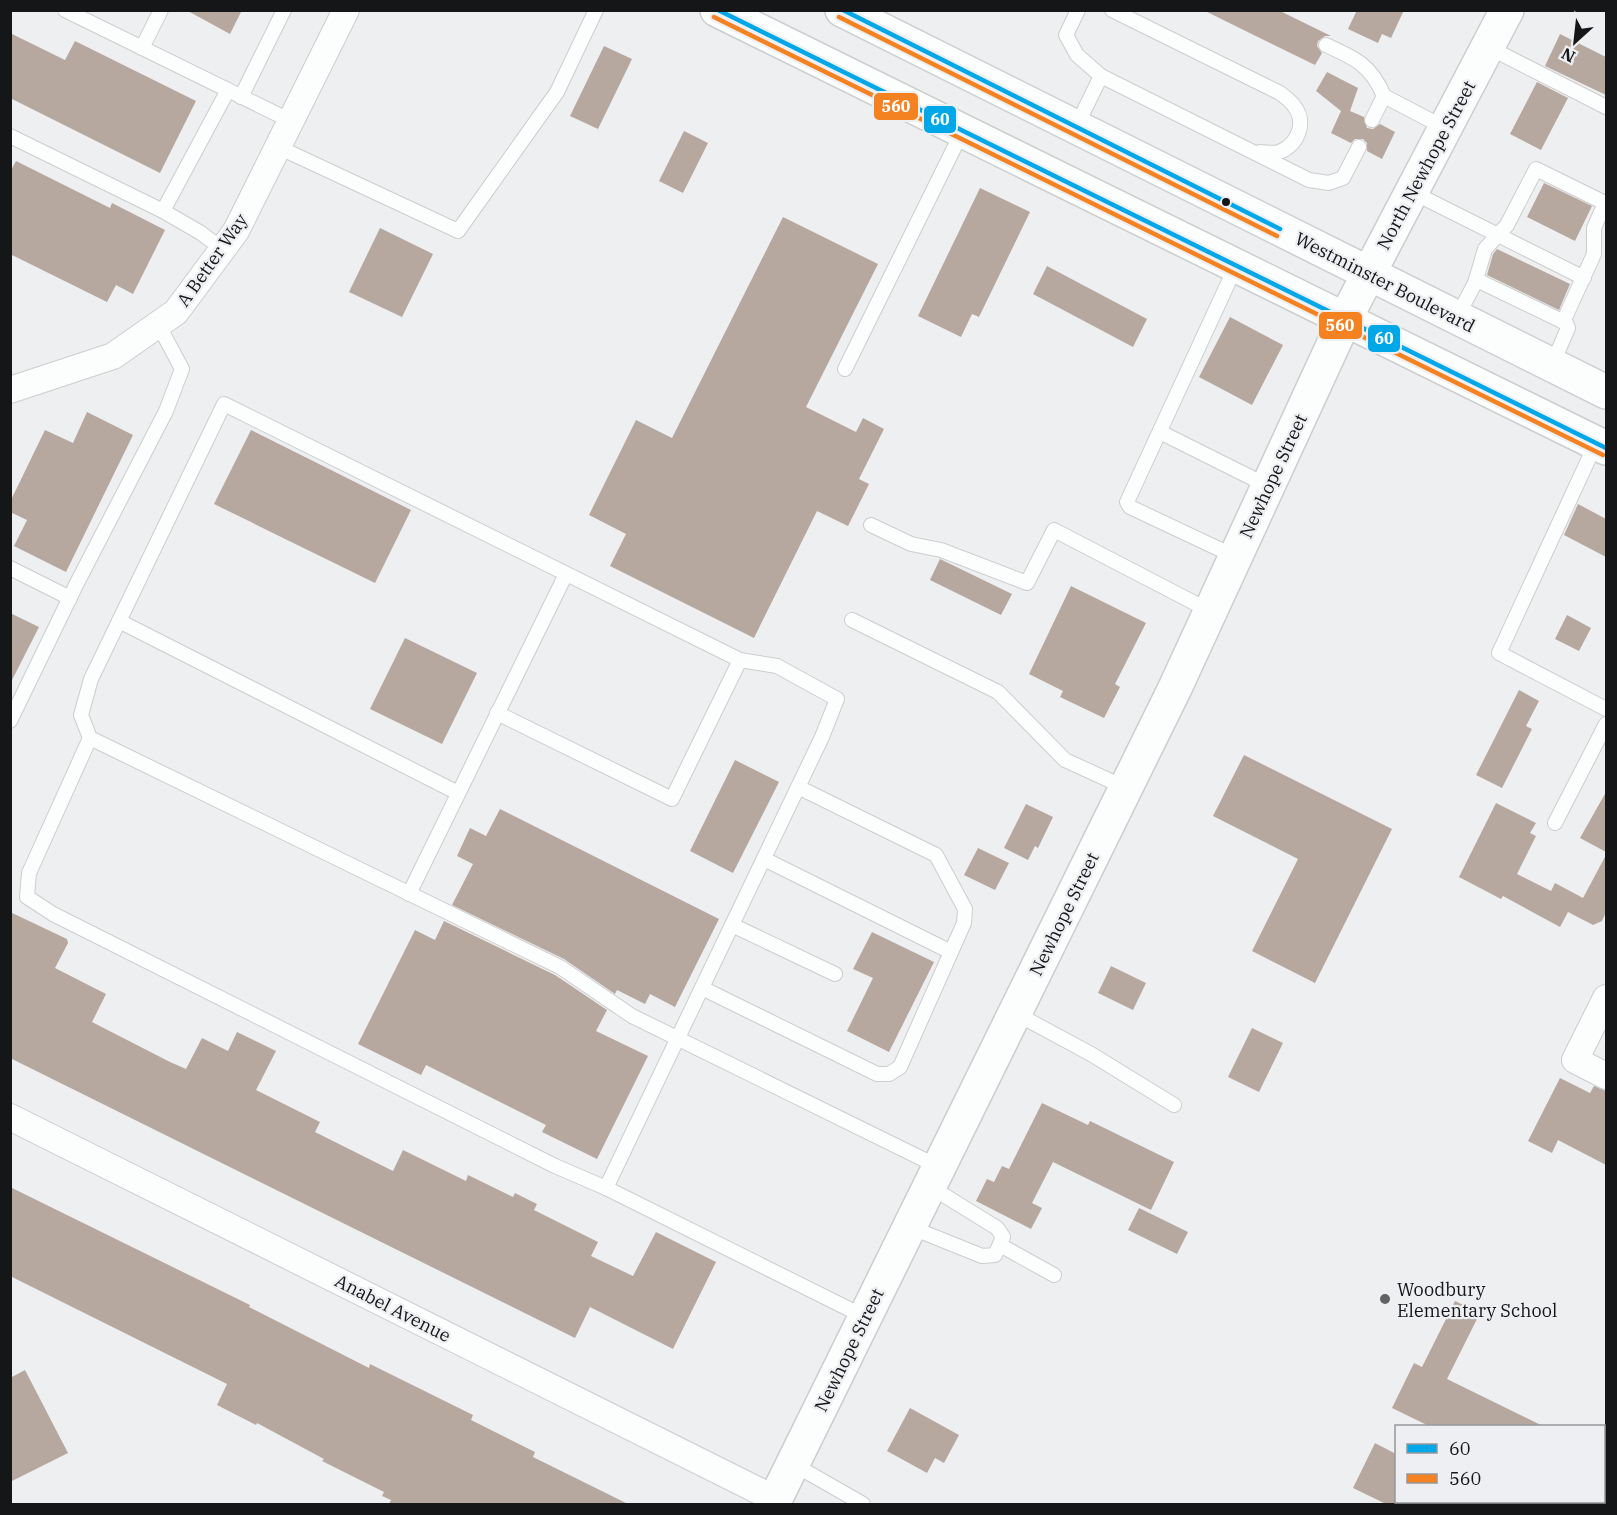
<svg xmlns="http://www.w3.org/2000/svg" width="1617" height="1515" font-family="'IBM Plex Serif',serif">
<rect width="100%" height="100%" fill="#eeeff1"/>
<g fill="#b6a89e">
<polygon points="186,10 242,10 230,34"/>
<polygon points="1203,10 1278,10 1331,36 1325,36 1318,41 1317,46 1322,53 1315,65"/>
<polygon points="1357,10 1404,10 1391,38 1382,34 1378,43 1348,29"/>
<polygon points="10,33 65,60 75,41 196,101 160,173 10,98"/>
<polygon points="1560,34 1606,57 1606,95 1545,66"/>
<polygon points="604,46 632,59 598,129 570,116"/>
<polygon points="1327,72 1358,88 1350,111 1364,117 1367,128 1373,129 1380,124 1395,132 1382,159 1367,151 1367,143 1363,139 1355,139 1351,143 1331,133 1341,111 1316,91"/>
<polygon points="1537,82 1568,98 1541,150 1510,134"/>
<polygon points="684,131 708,143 683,193 659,181"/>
<polygon points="16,161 110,208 112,203 165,230 133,294 116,285 107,302 10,254 10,172"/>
<polygon points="1544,183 1592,206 1575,241 1527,217"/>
<polygon points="980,188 1030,212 979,317 972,314 961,337 918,316"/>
<polygon points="783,217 878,264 806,407 856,432 863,418 884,429 859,479 869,484 848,526 817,511 754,638 610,566 626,534 589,515 636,420 672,438"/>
<polygon points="380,228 433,254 402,317 349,292"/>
<polygon points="1497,249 1570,284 1559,310 1487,275 1493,254"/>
<polygon points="1047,266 1147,319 1133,347 1033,294"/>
<polygon points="1230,317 1283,345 1252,405 1199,377"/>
<polygon points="87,412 133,435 66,572 14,546 27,520 10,512 10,502 45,430 73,443"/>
<polygon points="251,430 411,510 375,583 214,504"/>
<polygon points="1578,504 1606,519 1606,557 1564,535"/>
<polygon points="940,559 1012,594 1001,615 930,580"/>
<polygon points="1071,586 1146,623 1115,684 1120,687 1104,718 1060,697 1063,691 1029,674"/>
<polygon points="10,613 39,627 10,684"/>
<polygon points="1567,615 1591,628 1579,651 1555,639"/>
<polygon points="405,638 477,673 442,744 370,709"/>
<polygon points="1519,690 1539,701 1526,726 1532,729 1502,788 1476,775"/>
<polygon points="1244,755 1392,829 1315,983 1252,951 1298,859 1213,816"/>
<polygon points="735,760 779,782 733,873 690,851"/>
<polygon points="1606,792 1606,852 1580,838"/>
<polygon points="1496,803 1536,823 1530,833 1536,836 1517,874 1551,891 1555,883 1583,898 1606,855 1606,912 1602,921 1593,925 1568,912 1560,927 1503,896 1501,899 1459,877"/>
<polygon points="1026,804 1053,817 1038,848 1035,846 1028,860 1004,848"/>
<polygon points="500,809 719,919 675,1007 650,994 645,1004 617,990 615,994 564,959 452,905 473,864 457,856 470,828 486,836"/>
<polygon points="978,848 1009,863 995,890 964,875"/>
<polygon points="10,912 67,939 68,943 55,968 106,994 92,1022 170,1062 186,1069 202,1038 228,1051 237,1032 276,1051 256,1090 320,1122 315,1132 393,1171 403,1150 466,1181 468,1175 513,1197 515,1193 537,1204 534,1210 598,1242 591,1256 633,1276 656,1232 716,1262 673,1349 590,1307 575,1338 10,1058"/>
<polygon points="444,921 555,975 607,1010 596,1031 648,1056 597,1159 542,1132 546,1125 426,1065 421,1075 358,1044 415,930 435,940"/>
<polygon points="872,932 934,962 889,1052 847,1031 873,978 853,969"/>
<polygon points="1111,966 1146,983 1133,1010 1098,993"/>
<polygon points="1252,1028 1283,1043 1259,1092 1228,1077"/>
<polygon points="1560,1078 1590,1093 1594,1086 1606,1091 1606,1165 1558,1140 1552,1153 1528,1141"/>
<polygon points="1042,1103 1088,1125 1090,1121 1174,1162 1151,1210 1053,1162 1032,1203 1042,1208 1031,1229 976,1201 987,1179 994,1182 1002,1166 1009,1169"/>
<polygon points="10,1187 250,1305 249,1307 369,1368 370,1364 473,1415 471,1420 535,1452 533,1457 628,1504 389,1504 391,1500 382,1496 384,1492 322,1461 324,1459 257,1423 256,1425 217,1405 227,1384 10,1276"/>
<polygon points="1139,1208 1188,1232 1177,1254 1128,1230"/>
<polygon points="1455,1301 1480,1313 1447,1379 1543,1426 1429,1426 1392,1408 1414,1363 1422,1367"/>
<polygon points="25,1370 68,1453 10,1482 10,1378"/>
<polygon points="910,1408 959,1435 944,1463 935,1458 927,1473 887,1451"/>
<polygon points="1375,1443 1396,1454 1396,1504 1386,1504 1353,1488"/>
</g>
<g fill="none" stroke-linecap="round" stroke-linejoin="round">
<g stroke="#cccdce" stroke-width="16">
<g id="service">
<polyline points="65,10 291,121"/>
<polyline points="1078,10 1066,35 1077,55 1101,76"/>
<path d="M 1112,10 L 1280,93 C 1285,97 1291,101 1294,106 C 1307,122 1298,145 1279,152 C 1274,154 1266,152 1260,152"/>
<path d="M 1326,45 C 1355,58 1371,65 1384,96 L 1445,128"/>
<polyline points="1488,47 1606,107"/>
<polyline points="142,48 161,10"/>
<polyline points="241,97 284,10"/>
<polyline points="1372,120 1384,96"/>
<polyline points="1076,127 1101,76 1309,180 1329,183 1343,178 1359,147"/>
<polyline points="10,136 163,211"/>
<polyline points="278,147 458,231 557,92 596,10"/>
<polyline points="1412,192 1584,278"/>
<polyline points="222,249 201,233 163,211 228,90"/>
<polyline points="1475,283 1479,281 1566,323 1568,328 1552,365"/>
<polyline points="1457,317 1475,283 1485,249 1507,225 1536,169 1605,203 1594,228 1594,254 1563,322"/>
<polyline points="845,369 962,132"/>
<polyline points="1160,432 1268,486"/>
<polyline points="1596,443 1499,653 1606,709"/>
<polyline points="871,525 911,544 941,550 1027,583 1054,530 1210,611"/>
<polyline points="1236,557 1130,507 1127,502 1236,266"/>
<polyline points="10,568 70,598"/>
<polyline points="852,620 998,692 1065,760 1126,788"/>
<polyline points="119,621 458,793"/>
<polyline points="497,713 672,799 740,660"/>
<polyline points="10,721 76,585 166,411 182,369 158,324"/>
<polyline points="90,738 29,873 27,897 53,914 555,1166 606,1188"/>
<polyline points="1555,823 1606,724"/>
<polyline points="764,859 951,952"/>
<polyline points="409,894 566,574"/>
<polyline points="732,925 835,974"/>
<polyline points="702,988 877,1074 889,1074 900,1067 964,923 965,909 936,855 798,787"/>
<polyline points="1015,1013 1091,1054 1174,1105"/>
<polyline points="910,1227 982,1256 995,1255 1003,1237 997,1228 929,1186"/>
<polyline points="1000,1245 1054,1275"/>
<polyline points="865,1317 606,1188 822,737 837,699 777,666 740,660 224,404 91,679 81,715 90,738 560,967 632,1016 939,1167"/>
<polyline points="793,1464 863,1504"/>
</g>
</g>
<g stroke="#cccdce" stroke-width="28">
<g id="minor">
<polyline points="10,390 113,356 176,312 236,231 346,10"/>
<polyline points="1606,998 1575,1060 1606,1076"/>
<polyline points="10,1117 775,1499"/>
</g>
</g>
<g stroke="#cccdce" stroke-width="36">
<polyline id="tertiary" points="773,1504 1175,688 1345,319 1507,10"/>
</g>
<g stroke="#cccdce" stroke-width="36">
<g id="primary">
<polyline points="717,10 1606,448"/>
<polyline points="842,10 1606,392"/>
</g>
</g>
<use href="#service" stroke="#fcfdfd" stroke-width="14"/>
<use href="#minor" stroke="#fcfdfd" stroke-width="26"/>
<use href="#tertiary" stroke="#fcfdfd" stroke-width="33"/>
<use href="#primary" stroke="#fcfdfd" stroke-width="33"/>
<g stroke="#edeff2" stroke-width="9">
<g id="bus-1">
<polyline points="718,10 1606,448"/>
<polyline points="843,10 1280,229"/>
</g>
</g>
<g stroke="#edeff2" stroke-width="9">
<g id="bus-2">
<polyline points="714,17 1603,455"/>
<polyline points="839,17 1277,236"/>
</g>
</g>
<use href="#bus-1" stroke="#01a7e7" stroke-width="4.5"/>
<use href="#bus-2" stroke="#f48221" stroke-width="4.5"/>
</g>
<circle fill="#151617" stroke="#edeff2" stroke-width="2" cx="1226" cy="202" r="5"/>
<circle fill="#616263" stroke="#edeff2" stroke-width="2" cx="1385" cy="1299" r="6"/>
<g text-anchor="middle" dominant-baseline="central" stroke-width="4.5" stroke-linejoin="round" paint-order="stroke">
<g font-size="18" fill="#151617" stroke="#edeff2">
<text transform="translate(1426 165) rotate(-62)">North Newhope Street</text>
<text transform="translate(212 260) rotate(-55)">A Better Way</text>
<text transform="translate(1385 282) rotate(27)">Westminster Boulevard</text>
<text transform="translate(1273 476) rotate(-65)">Newhope Street</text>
<text transform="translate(1064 914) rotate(-64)">Newhope Street</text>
<text transform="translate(393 1308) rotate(27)">Anabel Avenue</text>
<text transform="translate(849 1350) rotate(-64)">Newhope Street</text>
</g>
<g font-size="18" fill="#151617" stroke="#edeff2" text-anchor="start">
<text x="1397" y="1289">Woodbury<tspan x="1397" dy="21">Elementary School</tspan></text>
</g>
</g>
<g stroke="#edeff2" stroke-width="2">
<rect x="873" y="92" width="46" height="29" rx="6" fill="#f48221"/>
<rect x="923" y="105" width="34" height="29" rx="6" fill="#01a7e7"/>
<rect x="1318" y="311" width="45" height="29" rx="6" fill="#f48221"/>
<rect x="1367" y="324" width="34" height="29" rx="6" fill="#01a7e7"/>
</g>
<g font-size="16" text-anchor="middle" font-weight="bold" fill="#fff">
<text x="896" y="112">560</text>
<text x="940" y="125">60</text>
<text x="1340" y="331">560</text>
<text x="1384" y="344">60</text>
</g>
<rect width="1617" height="1515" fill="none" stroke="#151617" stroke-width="24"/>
<rect x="1395" y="1425" width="210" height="78" fill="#edeff2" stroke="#97989a" stroke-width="1.5"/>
<rect x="1407" y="1444" width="30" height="9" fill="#01a7e7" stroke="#97989a" stroke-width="1.5"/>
<text x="1449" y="1455" font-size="18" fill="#151617">60</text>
<rect x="1407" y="1474" width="30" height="9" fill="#f48221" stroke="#97989a" stroke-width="1.5"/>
<text x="1449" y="1485" font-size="18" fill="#151617">560</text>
<g transform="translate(1575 42) rotate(207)" stroke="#edeff2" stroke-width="4.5" paint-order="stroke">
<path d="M0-4.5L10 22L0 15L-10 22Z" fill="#151617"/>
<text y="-9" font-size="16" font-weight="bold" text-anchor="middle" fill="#151617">N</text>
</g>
</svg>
